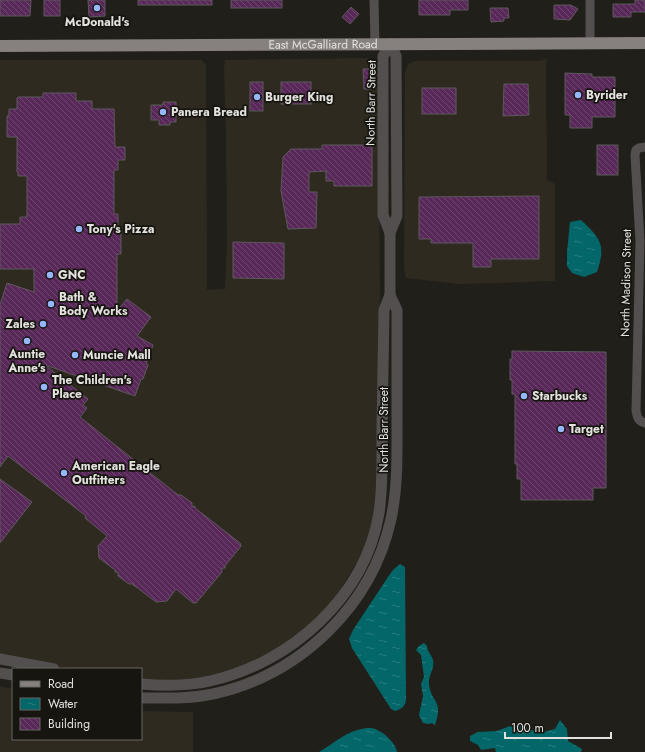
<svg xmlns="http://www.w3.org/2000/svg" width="645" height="752" font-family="Jost,sans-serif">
<defs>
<pattern id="water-ripples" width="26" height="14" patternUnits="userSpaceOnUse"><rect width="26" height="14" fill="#03676a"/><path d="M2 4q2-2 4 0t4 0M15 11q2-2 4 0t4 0" fill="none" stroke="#287c7f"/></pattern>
<pattern id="building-back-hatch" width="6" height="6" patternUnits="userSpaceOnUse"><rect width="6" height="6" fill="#582858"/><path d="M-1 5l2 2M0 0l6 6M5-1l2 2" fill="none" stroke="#704770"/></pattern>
</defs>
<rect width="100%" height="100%" fill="#211f19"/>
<g fill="#2f2a20">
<polygon points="369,58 375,60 378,65 380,290 379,493 375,514 362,554 332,603 312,625 275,653 211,678 141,681 141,669 73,669 0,656 0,60 202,60 206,66 207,290 225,289 227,243 226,134 224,68 225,60"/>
<polygon points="547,59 546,65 547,180 555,184 555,281 458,284 406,278 404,269 405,73 408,64 415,61 539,61"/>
<polygon points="0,686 13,689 13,739 141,739 141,711 193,712 193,752 0,752"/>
</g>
<g fill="url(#water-ripples)">
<path d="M 581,220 C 601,239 606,245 597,272 L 584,277 L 572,273 L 567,266 L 567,252 L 570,222 Z"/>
<path d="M 400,564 L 405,567 L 406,700 C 405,707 401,709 395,711 L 391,709 L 352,648 L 349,639 L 353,630 L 388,577 L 393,570 Z"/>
<path d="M 424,643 L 427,646 C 427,651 431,654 433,660 C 435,669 428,675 429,684 C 431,703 444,700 435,725 L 432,723 L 428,724 L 423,723 L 419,715 L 423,696 L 421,684 L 424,677 L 421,655 L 416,650 L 419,646 Z"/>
<polygon points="560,720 567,729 568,741 582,749 581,752 496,752 495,748 481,750 478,745 470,741 470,736 478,732 497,731 515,724 540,733 555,729"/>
<path d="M 367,728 C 370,728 375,728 377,730 C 385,733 396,744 397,752 L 319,752 C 337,742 345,731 367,728 Z"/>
</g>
<g fill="url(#building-back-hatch)" stroke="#5d585d">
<polygon points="0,0 31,0 30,16 0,16"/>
<rect x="44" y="0" width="16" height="16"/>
<polygon points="88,0 105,0 105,16 89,17"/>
<rect x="138" y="0" width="74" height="5"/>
<rect x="231" y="0" width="51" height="8"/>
<polygon points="419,0 468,0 468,10 450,10 450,15 419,15"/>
<polygon points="635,0 645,0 645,12 631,12 631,17 613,17 613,4 635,4"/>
<polygon points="554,5 571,5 578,9 570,20 554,19"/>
<polygon points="351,7 359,14 350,24 342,17"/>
<polygon points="490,8 508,8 509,18 504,18 504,21 491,22"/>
<polygon points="363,69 371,69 371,89 364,89"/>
<polygon points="565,73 592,74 592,77 615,77 615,117 592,117 592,128 570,128 570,115 565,115"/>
<rect x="250" y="82" width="13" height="29"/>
<rect x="281" y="82" width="30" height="22"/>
<polygon points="504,84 528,84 529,115 503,116"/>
<rect x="422" y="88" width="34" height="26"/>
<polygon points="43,93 76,93 76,101 92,101 92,109 114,109 115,147 125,147 125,160 118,160 118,170 114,170 114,214 118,214 118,231 121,231 121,254 117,254 117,311 127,299 151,317 137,336 153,345 146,364 148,365 143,379 141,379 135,396 45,365 88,399 83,405 87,408 80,417 178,495 181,495 192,503 192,507 195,506 195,508 240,543 241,546 225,566 225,568 222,568 222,572 196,603 193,603 176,589 167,601 156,602 135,586 134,586 133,584 129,584 118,576 118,572 115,572 115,570 99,558 98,546 107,536 85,518 86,516 8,456 0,467 0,305 7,283 34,292 34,269 0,269 0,224 20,224 20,217 27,217 27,176 18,176 18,172 17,172 17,137 7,137 7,116 9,116 9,109 17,109 17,98 18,97 43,97"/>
<polygon points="163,102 176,102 176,122 170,122 170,125 159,125 159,120 151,120 151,105 163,105"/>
<polygon points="322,145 372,145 372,186 334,186 334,181 326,181 326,171 309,172 309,192 317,192 316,228 288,229 281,191 283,157 291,149 322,149"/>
<rect x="597" y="145" width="21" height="30"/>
<polygon points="539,196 539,259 491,259 491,267 473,267 473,243 431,243 431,239 419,239 419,197"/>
<polygon points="233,242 284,243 284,279 233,278"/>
<polygon points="512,351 606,352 606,488 593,488 593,500 521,500 521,479 517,479 517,464 515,464 515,394 512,394 512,380 510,380 510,359 512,359"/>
<polygon points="0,479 32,502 0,543"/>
</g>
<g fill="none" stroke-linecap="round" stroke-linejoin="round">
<g stroke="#534f4f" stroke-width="9">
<polyline points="374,0 375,45"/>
<polyline points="590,44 590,0"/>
<path d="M 645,147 L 639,148 L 636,150 L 635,155 L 640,241 L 636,411 C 637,417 638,421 645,423"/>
</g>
<g stroke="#534f4f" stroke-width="11">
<polyline points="390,233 383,215 383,56 391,44"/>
<polyline points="0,659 54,669"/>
<polyline points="0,673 13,675"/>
<path d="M 141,684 C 164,686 188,686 210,681 C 291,663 365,597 379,513 C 383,487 382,459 382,432 C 383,391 383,351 384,310 L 390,295 L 390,233 L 397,216 L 396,56 L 391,44"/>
<path d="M 141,698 C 165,698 189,699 213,694 C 300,675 372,606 391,519 C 398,487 397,454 397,422 C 397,385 397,347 397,310 L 390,295"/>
</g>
<path stroke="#86807e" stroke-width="12" id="s1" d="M 0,46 L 645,43"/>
</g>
<g fill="#96b6fd" stroke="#171510" stroke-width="1.5">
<circle cx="97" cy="8" r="4"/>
<circle cx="578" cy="95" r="4"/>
<circle cx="257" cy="97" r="4"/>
<circle cx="163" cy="112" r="4"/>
<circle cx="79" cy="229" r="4"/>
<circle cx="50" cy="275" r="4"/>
<circle cx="51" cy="304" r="4"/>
<circle cx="43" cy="324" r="4"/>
<circle cx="27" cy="341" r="4"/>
<circle cx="75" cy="355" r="4"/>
<circle cx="44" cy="387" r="4"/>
<circle cx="524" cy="396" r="4"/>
<circle cx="561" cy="429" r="4"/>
<circle cx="64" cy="473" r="4"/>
</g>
<g text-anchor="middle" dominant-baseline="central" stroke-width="3.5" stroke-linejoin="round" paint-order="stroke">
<g font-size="12" font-weight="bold" fill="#e3e2df" stroke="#171510" text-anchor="start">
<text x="97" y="22" text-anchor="middle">McDonald's</text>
<text x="586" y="95">Byrider</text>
<text x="265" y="97">Burger King</text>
<text x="171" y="112">Panera Bread</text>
<text x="87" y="229">Tony's Pizza</text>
<text x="58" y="275">GNC</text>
<text x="59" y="297">Bath &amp;<tspan x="59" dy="14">Body Works</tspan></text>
<text x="35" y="324" text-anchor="end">Zales</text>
<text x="27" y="354" text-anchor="middle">Auntie<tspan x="27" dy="14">Anne's</tspan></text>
<text x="83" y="355">Muncie Mall</text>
<text x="52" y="380">The Children's<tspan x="52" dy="14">Place</tspan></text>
<text x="532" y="396">Starbucks</text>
<text x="569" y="429">Target</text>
<text x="72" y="466">American Eagle<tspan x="72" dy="14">Outfitters</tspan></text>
</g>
<g font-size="12" fill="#e3e2df" stroke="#171510">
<text stroke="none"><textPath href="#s1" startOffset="323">East McGalliard Road</textPath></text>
<text transform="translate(371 103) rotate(-89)">North Barr Street</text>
<text transform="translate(626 283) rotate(-89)">North Madison Street</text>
<text transform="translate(384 430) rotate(-90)">North Barr Street</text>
</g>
</g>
<rect x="12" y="668" width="130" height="72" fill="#171510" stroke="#696763"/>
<rect x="20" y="681" width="20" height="6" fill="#86807e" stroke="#696763"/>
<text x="48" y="688" font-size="12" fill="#e3e2df">Road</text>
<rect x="20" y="698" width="20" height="12" fill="url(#water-ripples)" stroke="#696763"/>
<text x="48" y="708" font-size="12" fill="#e3e2df">Water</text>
<rect x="20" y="718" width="20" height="12" fill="url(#building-back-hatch)" stroke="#696763"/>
<text x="48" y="728" font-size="12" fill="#e3e2df">Building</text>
<path d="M505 732v6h106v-6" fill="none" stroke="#e3e2df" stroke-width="2"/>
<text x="511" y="732" font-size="12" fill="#e3e2df" stroke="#171510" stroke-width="3" paint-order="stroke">100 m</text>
</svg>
